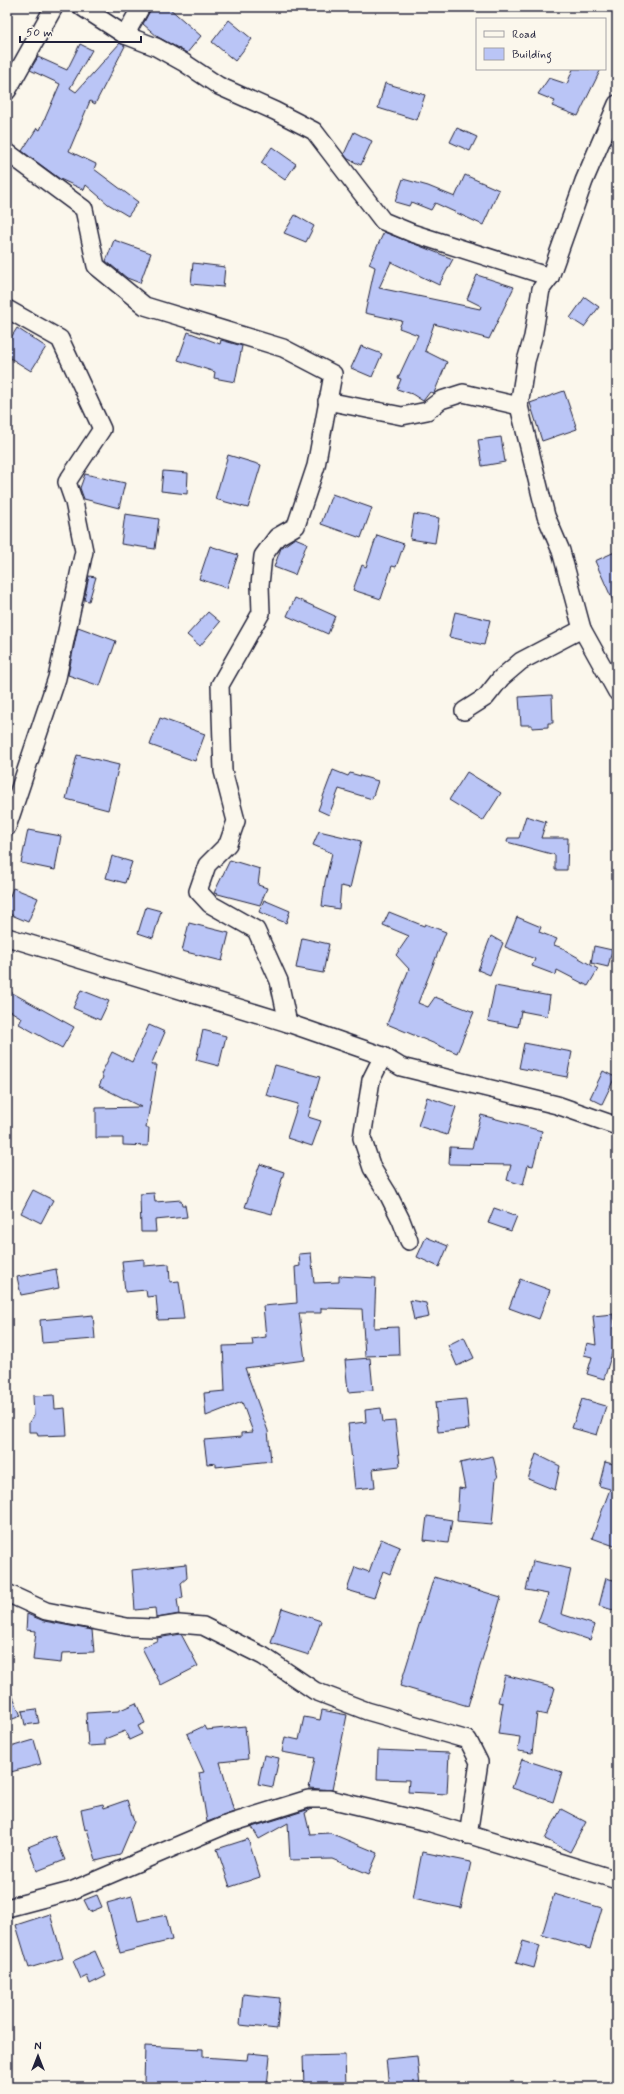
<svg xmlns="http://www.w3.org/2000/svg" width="624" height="2094" font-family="Mynerve,sans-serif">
<rect width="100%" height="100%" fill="#fbf7ec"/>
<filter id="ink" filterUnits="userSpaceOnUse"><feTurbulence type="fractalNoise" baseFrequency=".025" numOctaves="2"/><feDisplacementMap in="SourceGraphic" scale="8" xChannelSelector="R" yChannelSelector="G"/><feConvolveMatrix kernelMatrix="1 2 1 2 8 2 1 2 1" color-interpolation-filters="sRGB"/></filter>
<g filter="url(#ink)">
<g fill="#bac5f6" stroke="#22223b">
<polygon points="152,7 168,7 201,36 187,53 158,37 143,24"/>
<polygon points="229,20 252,39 235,61 212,42"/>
<polygon points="120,43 125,46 95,104 90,101 69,151 96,164 94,169 138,202 128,216 108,204 86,185 84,190 60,179 22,151 37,128 40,130 60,84 30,70 38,57 67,70 80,44 92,50 70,88 76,92"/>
<polygon points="573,69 601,69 578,116 552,106 555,101 538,94 549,78 567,84"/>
<polygon points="385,83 425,95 417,120 378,108"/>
<polygon points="457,128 477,137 470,151 450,142"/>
<polygon points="354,132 372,141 361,165 348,159 344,154"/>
<polygon points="272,147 296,164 285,180 261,163"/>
<polygon points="465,175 499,190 483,225 435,203 431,210 411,202 409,206 395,202 403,179 428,186 455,197"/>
<polygon points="295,215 314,226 306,242 284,233"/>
<polygon points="384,232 453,259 439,285 391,262 379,288 480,309 481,306 467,299 477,275 514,287 489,339 434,324 425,351 447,362 434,393 430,392 423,401 412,394 397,389 401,379 398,378 418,335 399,328 402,321 365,313 375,267 369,264"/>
<polygon points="114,240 151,253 140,283 127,278 106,261"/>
<polygon points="193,263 225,267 223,287 191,284"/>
<polygon points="585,297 599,307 584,327 570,318"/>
<polygon points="17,328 46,347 31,371 7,356 7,344"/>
<polygon points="188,332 220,344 221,340 242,346 235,382 214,378 215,372 178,360"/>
<polygon points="361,346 382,354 372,377 351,368"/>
<polygon points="564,391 577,429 542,441 530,403"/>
<polygon points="501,437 505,462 482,466 478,440"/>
<polygon points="228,455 261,465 248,508 215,499"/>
<polygon points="163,471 188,473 187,494 161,491"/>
<polygon points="85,474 125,483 119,508 84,499 80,488"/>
<polygon points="332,494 372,508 361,538 321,524"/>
<polygon points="125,514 159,519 155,549 121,544"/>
<polygon points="414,514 439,518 435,543 410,539"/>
<polygon points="377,535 404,544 396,567 392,566 381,599 353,590 362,565 366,567"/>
<polygon points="295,538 307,543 295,575 274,567 281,548"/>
<polygon points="210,546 238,555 227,588 199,579"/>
<polygon points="617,551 617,610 595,561"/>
<polygon points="89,576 96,577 89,601 84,600"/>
<polygon points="295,598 335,616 328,634 287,616"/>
<polygon points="208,612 220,622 200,646 187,635"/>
<polygon points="455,612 490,620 484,645 449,637"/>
<polygon points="78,627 116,641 100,686 68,675"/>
<polygon points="552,695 553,723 548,723 548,727 532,728 532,725 521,725 519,697"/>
<polygon points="160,718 205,734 195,761 150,745"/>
<polygon points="77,755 119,765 108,810 66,799"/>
<polygon points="333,770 348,776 350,773 378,781 372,799 339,789 329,815 318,810"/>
<polygon points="467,772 501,793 483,821 449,800"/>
<polygon points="526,816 546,822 541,838 568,838 567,870 555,870 555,855 507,842 508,838 519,838"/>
<polygon points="28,830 61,836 55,870 21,863"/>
<polygon points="319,831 361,841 350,888 341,886 339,909 322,906 325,882 332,853 313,845"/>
<polygon points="112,856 132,862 125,883 106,878"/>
<polygon points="230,860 260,869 258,885 267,888 260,905 214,893"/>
<polygon points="13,888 38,898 28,922 7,913 7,903"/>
<polygon points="264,900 290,911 286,923 259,912"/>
<polygon points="146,907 161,911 153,938 138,933"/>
<polygon points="389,912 424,926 425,924 446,932 418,1003 428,1007 435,997 474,1012 457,1053 387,1024 409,969 396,955 409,936 383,925"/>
<polygon points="517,917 541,927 539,932 557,939 554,945 565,949 565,950 598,969 588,986 557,970 556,975 532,966 535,959 505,947"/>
<polygon points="189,923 229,933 222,961 182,951"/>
<polygon points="491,936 503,943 490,975 478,970"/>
<polygon points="302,938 329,944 323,973 296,968"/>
<polygon points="594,946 612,950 608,967 591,963"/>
<polygon points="495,986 550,996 547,1016 521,1011 518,1027 488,1021"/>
<polygon points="7,990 74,1027 62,1048 19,1024 22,1018 7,1009"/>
<polygon points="81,990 109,1001 100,1020 73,1008"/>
<polygon points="149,1025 165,1032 151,1065 157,1065 146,1128 149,1128 148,1146 123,1145 123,1138 96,1138 96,1108 141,1107 99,1086 103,1077 101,1074 112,1052 132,1062"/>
<polygon points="203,1030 226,1036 219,1066 196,1060"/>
<polygon points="524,1043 572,1052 567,1077 519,1068"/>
<polygon points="275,1065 320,1077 308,1117 321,1121 312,1146 287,1138 298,1104 266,1095"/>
<polygon points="603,1071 615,1077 602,1104 590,1098"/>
<polygon points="427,1097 456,1107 447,1135 418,1126"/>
<polygon points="481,1115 542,1131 533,1166 528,1165 523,1185 507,1180 511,1165 449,1164 450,1147 472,1148"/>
<polygon points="260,1164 284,1172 272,1214 245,1207"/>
<polygon points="33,1190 53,1200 41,1223 21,1213"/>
<polygon points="154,1193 155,1202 181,1200 182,1205 185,1205 187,1217 155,1220 156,1232 141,1232 140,1194"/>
<polygon points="494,1208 517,1216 511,1231 488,1223"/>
<polygon points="426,1237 448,1246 439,1267 417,1257"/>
<polygon points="311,1253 314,1283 339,1282 339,1276 376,1278 374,1328 398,1327 399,1355 365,1356 362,1309 321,1308 321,1313 299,1313 305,1360 245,1368 268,1431 271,1461 216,1467 216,1463 207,1464 204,1440 241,1437 241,1433 253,1432 242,1402 206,1416 204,1393 225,1391 223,1346 253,1345 252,1339 266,1337 263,1306 297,1303 295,1267 300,1266 299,1254"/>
<polygon points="144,1259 144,1266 169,1264 170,1282 179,1281 184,1319 158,1320 156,1296 147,1297 146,1290 125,1292 122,1261"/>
<polygon points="56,1269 59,1288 21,1295 17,1277"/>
<polygon points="520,1279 550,1290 539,1319 509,1308"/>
<polygon points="410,1300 426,1303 429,1317 414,1320"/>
<polygon points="613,1314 616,1340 604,1379 587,1374 592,1357 584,1355 587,1343 596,1345 593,1316"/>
<polygon points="93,1315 95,1339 42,1343 40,1320"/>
<polygon points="464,1337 474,1358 457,1366 448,1345"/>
<polygon points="370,1358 373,1390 348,1392 345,1360"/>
<polygon points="54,1395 55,1409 65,1408 67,1435 38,1436 37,1432 29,1432 29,1422 34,1416 33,1396"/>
<polygon points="466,1399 469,1429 438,1432 435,1402"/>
<polygon points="582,1399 606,1406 597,1435 572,1428"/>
<polygon points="381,1408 383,1422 395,1421 400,1466 373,1469 375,1487 355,1489 348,1424 366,1422 365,1410"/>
<polygon points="536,1454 560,1466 555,1490 528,1479"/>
<polygon points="493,1456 498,1478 496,1478 492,1524 457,1521 459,1488 465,1489 460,1463"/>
<polygon points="605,1462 617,1465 617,1547 592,1538 610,1489 599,1486"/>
<polygon points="427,1516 452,1520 448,1543 424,1540"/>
<polygon points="381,1539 400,1547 390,1574 383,1571 374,1598 347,1590 355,1567 369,1572"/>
<polygon points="533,1561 571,1569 561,1614 595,1625 590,1640 538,1622 548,1594 526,1590"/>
<polygon points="186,1564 187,1578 181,1583 183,1598 177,1599 179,1614 156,1618 155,1608 135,1610 132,1570"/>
<polygon points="434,1577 501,1597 468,1706 400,1686"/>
<polygon points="606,1578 617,1581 617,1611 599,1606"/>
<polygon points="282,1608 321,1621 309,1655 271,1643"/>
<polygon points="27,1614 44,1621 92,1630 94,1652 62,1653 61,1663 33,1660 36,1631 26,1630"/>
<polygon points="181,1634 198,1666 161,1685 142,1648 158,1640 157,1638"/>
<polygon points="505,1675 555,1688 547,1715 537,1713 532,1753 518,1751 520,1737 498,1734 503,1703 498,1702"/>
<polygon points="7,1682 21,1716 7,1721"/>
<polygon points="136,1703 145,1723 138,1726 142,1734 129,1740 125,1731 105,1739 105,1745 88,1746 86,1713 118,1711"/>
<polygon points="36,1709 39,1723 25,1725 22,1711"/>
<polygon points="322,1710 347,1715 332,1790 309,1788 315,1758 282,1752 285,1737 299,1740 304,1717 320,1720"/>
<polygon points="204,1726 206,1730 245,1726 248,1759 220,1762 234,1812 207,1822 199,1773 204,1772 187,1734"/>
<polygon points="34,1740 41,1764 7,1773 7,1748"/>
<polygon points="378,1750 449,1753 447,1794 408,1792 409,1780 377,1779"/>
<polygon points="264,1755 279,1758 273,1787 258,1784"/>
<polygon points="522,1759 562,1772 553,1802 512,1788"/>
<polygon points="127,1800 134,1822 120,1855 96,1861 87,1829 85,1830 81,1809 103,1804 104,1808"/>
<polygon points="310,1809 312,1809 305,1813 310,1834 330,1833 378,1853 369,1874 332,1859 290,1860 288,1823 259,1839 252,1827"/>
<polygon points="561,1809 586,1822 570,1852 545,1839"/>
<polygon points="55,1836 65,1860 37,1871 28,1847"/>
<polygon points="248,1839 260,1877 230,1887 217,1849"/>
<polygon points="422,1852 471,1862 461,1908 413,1898"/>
<polygon points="554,1894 602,1908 590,1949 542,1935"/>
<polygon points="97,1895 102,1907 90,1912 84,1900"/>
<polygon points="132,1896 138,1921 166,1915 172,1940 120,1953 107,1903"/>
<polygon points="50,1914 63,1958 29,1968 16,1925"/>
<polygon points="523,1941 540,1946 534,1968 516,1963"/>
<polygon points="95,1951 106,1976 90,1984 87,1976 81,1979 73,1961"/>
<polygon points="243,1994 280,1998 277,2029 240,2025"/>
<polygon points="145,2046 203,2049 203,2057 247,2060 248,2053 270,2055 267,2087 202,2083 202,2087 144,2084"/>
<polygon points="345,2055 346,2087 304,2087 303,2056"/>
<polygon points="417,2056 420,2087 389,2087 386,2059"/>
</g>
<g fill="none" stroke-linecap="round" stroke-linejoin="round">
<g stroke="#22223b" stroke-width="20">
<g id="street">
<polyline points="82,7 125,35 156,47 183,62 219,86 275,111 314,131 383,221 412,233 550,277 541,289 533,337 526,361 519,406 546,516 561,551 582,629 617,692"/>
<polyline points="125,35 141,7"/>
<polyline points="7,91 54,7"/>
<polyline points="7,152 84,209 96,266 145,306 283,348 333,374 316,466 296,526 277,537 263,556 260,585 261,613 220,685 223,771 236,821 228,844 207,865 198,891 210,904 256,930 279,981 288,1023"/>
<polyline points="550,277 584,181 617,104"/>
<polyline points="7,309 60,339 102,429 67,482 74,502 84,551 57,678 7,827"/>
<polyline points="327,401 402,416 427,411 441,400 463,393 519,406"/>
<polyline points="464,711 486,697 501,678 521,661 582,629"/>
<polyline points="7,937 288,1023 383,1056 401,1067 557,1105 617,1126"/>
<polyline points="383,1056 371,1080 362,1138 372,1168 388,1194 401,1220 409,1241"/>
<polyline points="7,1593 46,1611 127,1627 154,1628 179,1624 203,1626 263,1656 315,1691 367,1711 468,1740 479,1762 468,1835"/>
<polyline points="7,1908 71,1891 228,1824 308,1799 329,1799 431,1823 617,1880"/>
</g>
</g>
<use href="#street" stroke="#fbf7ec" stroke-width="17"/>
</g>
</g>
<rect width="624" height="2094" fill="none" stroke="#fbf7ec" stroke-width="24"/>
<rect x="12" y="12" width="600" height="2070" fill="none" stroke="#22223b" stroke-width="1.5" filter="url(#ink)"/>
<rect x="476" y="18" width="130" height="52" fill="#fbf7ec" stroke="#a4a2a5"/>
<rect x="484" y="31" width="20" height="6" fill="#fbf7ec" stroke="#a4a2a5"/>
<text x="512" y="38" font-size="12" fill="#22223b">Road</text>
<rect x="484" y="48" width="20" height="12" fill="#bac5f6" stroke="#a4a2a5"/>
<text x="512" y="58" font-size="12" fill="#22223b">Building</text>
<g transform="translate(38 2056)" stroke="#fbf7ec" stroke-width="3" paint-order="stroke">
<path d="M0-3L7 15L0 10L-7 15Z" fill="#22223b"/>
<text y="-6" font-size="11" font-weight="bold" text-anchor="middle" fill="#22223b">N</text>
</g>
<path d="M20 36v6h121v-6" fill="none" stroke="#22223b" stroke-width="2"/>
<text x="26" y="36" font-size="12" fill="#22223b" stroke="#fbf7ec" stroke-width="3" paint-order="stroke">50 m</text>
</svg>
